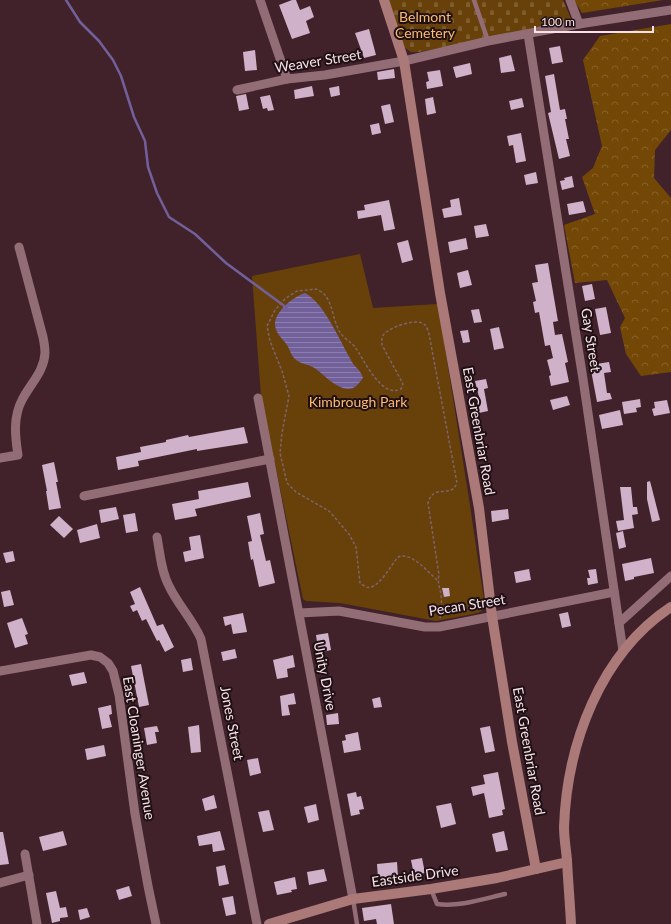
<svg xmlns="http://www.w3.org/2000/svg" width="671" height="924" font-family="Lato,sans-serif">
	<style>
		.green { fill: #674109 }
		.forest { fill: url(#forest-crowns) }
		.cemetery { fill: url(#cemetery-stones) }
		.water { fill: url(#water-rules) }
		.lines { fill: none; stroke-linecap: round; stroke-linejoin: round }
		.stream { stroke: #72609b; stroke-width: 2.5 }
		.building { fill: #cfb1ca }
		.path { stroke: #7f636a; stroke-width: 1.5; stroke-dasharray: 3 2; stroke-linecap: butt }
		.lane { stroke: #936d76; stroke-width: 4.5 }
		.street { stroke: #936d76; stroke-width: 9 }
		.secondary { stroke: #aa7978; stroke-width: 10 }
		.labels { text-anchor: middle; stroke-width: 4; stroke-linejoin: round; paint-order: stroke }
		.park-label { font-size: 14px; fill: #febb6d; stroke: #1e1014 }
		.street-label { font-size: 14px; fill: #f8e2e7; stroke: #1e1014 }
	</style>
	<defs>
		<pattern id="forest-crowns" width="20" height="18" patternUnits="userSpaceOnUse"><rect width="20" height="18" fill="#734806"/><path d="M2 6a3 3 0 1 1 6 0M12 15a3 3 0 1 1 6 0" fill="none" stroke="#88622a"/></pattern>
		<pattern id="cemetery-stones" width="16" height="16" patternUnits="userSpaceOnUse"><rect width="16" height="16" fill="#674109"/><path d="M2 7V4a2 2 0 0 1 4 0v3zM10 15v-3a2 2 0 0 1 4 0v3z" fill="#7e5c2d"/></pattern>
		<pattern id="water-rules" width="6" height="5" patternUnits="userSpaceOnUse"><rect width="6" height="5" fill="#72609b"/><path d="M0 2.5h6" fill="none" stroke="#8e7eae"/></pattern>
	</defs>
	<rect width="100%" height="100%" fill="#41222a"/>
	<polygon class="green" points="360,254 373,308 438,304 469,499 485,607 480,612 473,614 436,621 340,603 306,601 303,599 261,396 252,276"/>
	<g class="forest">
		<polygon points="574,0 663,0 582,13"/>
		<polygon points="671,24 671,130 655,150 654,178 671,198 671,372 641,376 626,354 620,327 625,318 607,280 575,283 564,225 595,214 582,177 593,168 602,146 583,60 600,36"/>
	</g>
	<polygon class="cemetery" points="389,0 563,0 571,19 569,23 419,52 411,52 404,47"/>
	<path class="water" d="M305 293C325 303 342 346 354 365 358 369 361 372 363 378 358 384 356 389 347 389 336 388 324 375 316 369 310 364 302 365 295 359 291 355 290 350 287 345 282 338 276 334 275 325 274 312 294 296 305 293Z"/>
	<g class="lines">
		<polyline class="stream" points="66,0 80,22 99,41 113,60 121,76 134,117 145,141 148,167 157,193 169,217 195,234 226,263 287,308"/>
	</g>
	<g class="building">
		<polygon points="292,0 296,0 300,10 310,6 314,17 306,21 310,33 292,39 279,5"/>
		<polygon points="369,29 376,55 364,58 355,33"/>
		<polygon points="560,46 563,62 552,64 549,48"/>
		<polygon points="255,50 257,70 245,71 243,52"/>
		<polygon points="511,55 515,71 501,73 499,58"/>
		<polygon points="470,63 472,74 456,78 453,67"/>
		<polygon points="394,69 395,78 378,80 377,72"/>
		<polygon points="440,70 443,86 427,89 426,82 429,81 427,72"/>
		<polygon points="554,74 560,110 565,109 567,119 565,119 569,139 566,139 570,156 559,159 548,113 551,112 545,76"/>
		<polygon points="312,86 314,96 295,99 294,90"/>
		<polygon points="339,86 340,95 331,97 329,88"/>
		<polygon points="246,94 249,109 239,111 236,96"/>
		<polygon points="270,95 274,110 268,111 267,108 263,109 260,97"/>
		<polygon points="433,97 436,113 427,115 425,99"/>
		<polygon points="522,98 524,107 511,110 509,101"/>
		<polygon points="390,104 394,122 385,124 381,106"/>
		<polygon points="379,123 381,133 372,135 370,125"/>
		<polygon points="521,133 526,161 516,163 513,145 509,146 507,136"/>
		<polygon points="536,172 538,183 526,185 524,175"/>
		<polygon points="572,176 574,187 562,190 560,181 565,180 564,178"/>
		<polygon points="459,198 462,215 444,218 442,209 451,207 450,200"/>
		<polygon points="389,200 395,229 384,231 381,215 358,219 357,211 365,210 364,205"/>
		<polygon points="583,201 586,212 569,215 567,204"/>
		<polygon points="486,224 489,236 476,238 474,226"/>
		<polygon points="466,238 468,249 450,253 448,242"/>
		<polygon points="408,240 413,260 402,263 397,243"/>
		<polygon points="548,263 558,321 553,322 555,335 562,334 568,362 565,363 569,382 551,386 549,376 551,375 547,360 553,358 550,345 545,346 539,312 535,313 533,302 536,301 532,283 538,282 535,265"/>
		<polygon points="468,270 472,285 460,288 457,273"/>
		<polygon points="592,284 595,299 585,301 582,286"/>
		<polygon points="606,307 611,333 600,335 595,309"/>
		<polygon points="479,309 482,322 474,323 471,310"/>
		<polygon points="499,327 504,348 494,350 490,329"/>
		<polygon points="468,330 470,342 463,343 460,331"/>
		<polygon points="609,362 611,372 604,373 607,393 610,393 612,399 597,402 590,365"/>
		<polygon points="486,379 488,388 484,389 488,411 479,413 476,401 480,401 475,381"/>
		<polygon points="567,396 570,405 553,410 550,400"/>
		<polygon points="640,399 641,407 636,408 637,412 624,414 622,402"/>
		<polygon points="667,400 670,413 654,416 652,409 655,408 654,402"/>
		<polygon points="620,410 623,425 602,429 599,415"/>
		<polygon points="244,427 248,443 197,451 197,449 138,461 139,466 118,470 116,457 141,452 140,447 166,442 166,440 188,435 189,437"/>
		<polygon points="54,462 58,482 56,482 61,508 49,510 46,491 47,491 42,465"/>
		<polygon points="650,481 660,520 652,522 647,499 647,482"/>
		<polygon points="248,482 251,497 195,509 197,516 175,520 172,504 199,499 198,491"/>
		<polygon points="620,487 631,487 633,507 637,507 638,514 632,515 634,528 618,531 616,521 624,520"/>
		<polygon points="116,507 119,519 101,523 99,510"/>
		<polygon points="508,509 509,519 492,522 491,511"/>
		<polygon points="135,513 138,531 126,533 123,515"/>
		<polygon points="260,513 264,534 260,535 266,561 270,560 275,583 259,587 253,559 251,560 248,542 252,541 247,516"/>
		<polygon points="59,516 73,529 64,538 50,525"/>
		<polygon points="97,524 100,538 80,543 77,530"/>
		<polygon points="623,531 626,547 619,549 616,533"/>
		<polygon points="200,535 204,558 185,562 183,552 191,550 189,537"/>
		<polygon points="13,551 15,561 6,563 3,553"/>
		<polygon points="651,558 654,573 634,577 634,579 625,581 622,564"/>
		<polygon points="529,569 531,580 516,583 514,572"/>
		<polygon points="596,569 598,583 588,585 587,578 590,578 588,570"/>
		<polygon points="140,587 157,626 163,624 174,647 165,652 159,640 157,641 146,619 142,621 137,610 133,612 130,606 135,604 130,592"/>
		<polygon points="442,588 449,588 450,596 444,597"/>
		<polygon points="10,590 14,605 4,607 1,592"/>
		<polygon points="568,612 571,626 562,628 559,614"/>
		<polygon points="243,613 247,632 233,634 231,624 225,626 223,617"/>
		<polygon points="22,618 28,634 25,635 28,644 15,648 7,623"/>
		<polygon points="328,633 331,650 323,652 323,648 318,649 316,635"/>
		<polygon points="235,649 237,658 223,661 221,652"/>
		<polygon points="293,655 295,667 287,669 288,677 277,679 273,660"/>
		<polygon points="191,658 193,670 183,672 181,660"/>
		<polygon points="141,664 149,705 139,707 131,666"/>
		<polygon points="84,672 87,683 72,686 69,675"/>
		<polygon points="294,693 296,704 288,705 290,715 282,716 280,696"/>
		<polygon points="380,697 382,707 374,708 372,699"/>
		<polygon points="111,705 112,714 109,715 112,727 102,729 98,708"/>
		<polygon points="338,713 339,724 327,725 326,715"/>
		<polygon points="199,725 201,752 191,753 188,727"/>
		<polygon points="157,726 159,732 155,732 157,743 147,745 144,728"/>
		<polygon points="490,726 495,751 485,753 480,728"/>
		<polygon points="358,732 361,750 344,753 342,741 346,740 345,735"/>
		<polygon points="104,745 106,756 87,760 85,749"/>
		<polygon points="258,758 261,773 250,776 247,760"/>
		<polygon points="498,772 505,809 502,810 503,815 489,818 484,793 473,796 471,787 485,784 483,775"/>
		<polygon points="356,792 357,797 361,796 364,809 359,810 360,814 351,816 347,794"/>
		<polygon points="214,795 217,808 205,811 202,799"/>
		<polygon points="451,803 456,824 441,828 436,806"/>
		<polygon points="316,804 319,820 308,823 304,807"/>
		<polygon points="269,810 274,830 263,832 258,812"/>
		<polygon points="63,831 67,845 43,851 39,837"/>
		<polygon points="220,831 225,850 213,852 212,844 199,846 197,836"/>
		<polygon points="504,831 508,850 496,852 492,834"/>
		<polygon points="0,832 3,832 9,864 0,865"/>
		<polygon points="422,858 425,873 414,875 411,860"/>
		<polygon points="397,862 398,876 378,878 377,864"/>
		<polygon points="225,865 229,884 219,886 216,867"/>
		<polygon points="324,869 327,881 309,885 307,872"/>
		<polygon points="295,877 297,889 291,890 292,892 277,895 274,882"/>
		<polygon points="129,886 132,896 119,900 116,890"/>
		<polygon points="56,891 60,908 66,907 68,917 60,918 60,921 52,923 46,893"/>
		<polygon points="233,896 236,914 226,916 222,898"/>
		<polygon points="391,904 394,924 377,924 376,919 364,921 362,908"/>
		<polygon points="87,908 90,917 80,920 78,910"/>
	</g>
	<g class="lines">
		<path class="path" d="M437 580C428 572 409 549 397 558 391 566 380 585 371 587 367 589 363 585 360 583L356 547 349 534 329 511 296 492 287 483 280 453 282 433 289 396 282 371 270 341 267 326 275 310 286 298 297 291 316 289C318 290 322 292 324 294 333 303 333 323 341 334 345 339 351 342 355 347 364 359 381 399 401 389L403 384 382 345C382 341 381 337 384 334 390 327 419 317 425 325 427 327 428 331 429 334L457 483C450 500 434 482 428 503L439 575C437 582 440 588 441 595 442 603 441 611 440 619"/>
		<g class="lane">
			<polyline points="474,0 488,41"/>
			<path d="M431 889 437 904C459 907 483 899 505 894"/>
			<polyline points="353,899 357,924"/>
		</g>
		<g class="street">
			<polyline points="260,0 287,79"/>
			<polyline points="570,0 579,24"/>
			<polyline points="528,34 583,379 623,651"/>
			<polyline points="237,90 287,79 325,75 404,61 488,41 579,24 671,10"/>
			<polyline points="258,398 353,899"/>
			<path d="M0 458 18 455C15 436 13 417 22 400 30 384 44 372 45 353 45 348 44 342 43 337L19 247"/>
			<polyline points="84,496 270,459"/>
			<path d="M157 537C160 553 161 571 169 586 178 605 193 620 201 639L257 924"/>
			<polyline points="299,613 339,611 425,627 439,627 614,592"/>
			<polyline points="619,623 671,576"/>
			<polyline points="0,671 91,655 100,657 108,663 113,671 119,695 135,814 148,886 156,924"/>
			<polyline points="25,854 37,924"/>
			<polyline points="0,883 29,875"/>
		</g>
		<g class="secondary">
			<polyline points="384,0 404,61 440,293 479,508 492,616 512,742 536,869"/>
			<polyline points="269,924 353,899 431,889 497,878 567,862"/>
			<path d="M571 924C570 903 568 881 567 860 566 849 564 838 564 827 567 744 600 654 671 607"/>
		</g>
	</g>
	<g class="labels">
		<g class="park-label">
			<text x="425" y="22">Belmont<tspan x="425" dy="16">Cemetery</tspan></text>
			<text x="358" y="407">Kimbrough Park</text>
		</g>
		<g class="street-label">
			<text transform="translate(318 61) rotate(-9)" y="5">Weaver Street</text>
			<text transform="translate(591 340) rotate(81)" y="5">Gay Street</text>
			<text transform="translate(479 431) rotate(80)" y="5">East Greenbriar Road</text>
			<text transform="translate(467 605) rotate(-9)" y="5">Pecan Street</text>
			<text transform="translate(325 676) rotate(79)" y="5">Unity Drive</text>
			<text transform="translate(232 723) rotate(79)" y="5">Jones Street</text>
			<text transform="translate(139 748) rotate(81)" y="5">East Cloaninger Avenue</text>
			<text transform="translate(529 751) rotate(80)" y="5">East Greenbriar Road</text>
			<text transform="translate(415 876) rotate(-8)" y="5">Eastside Drive</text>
		</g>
	</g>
	<path d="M535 26v6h118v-6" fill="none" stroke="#f8e2e7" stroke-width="2"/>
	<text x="541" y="26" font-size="12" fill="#f8e2e7" stroke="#1e1014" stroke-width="3" paint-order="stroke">100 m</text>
</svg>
